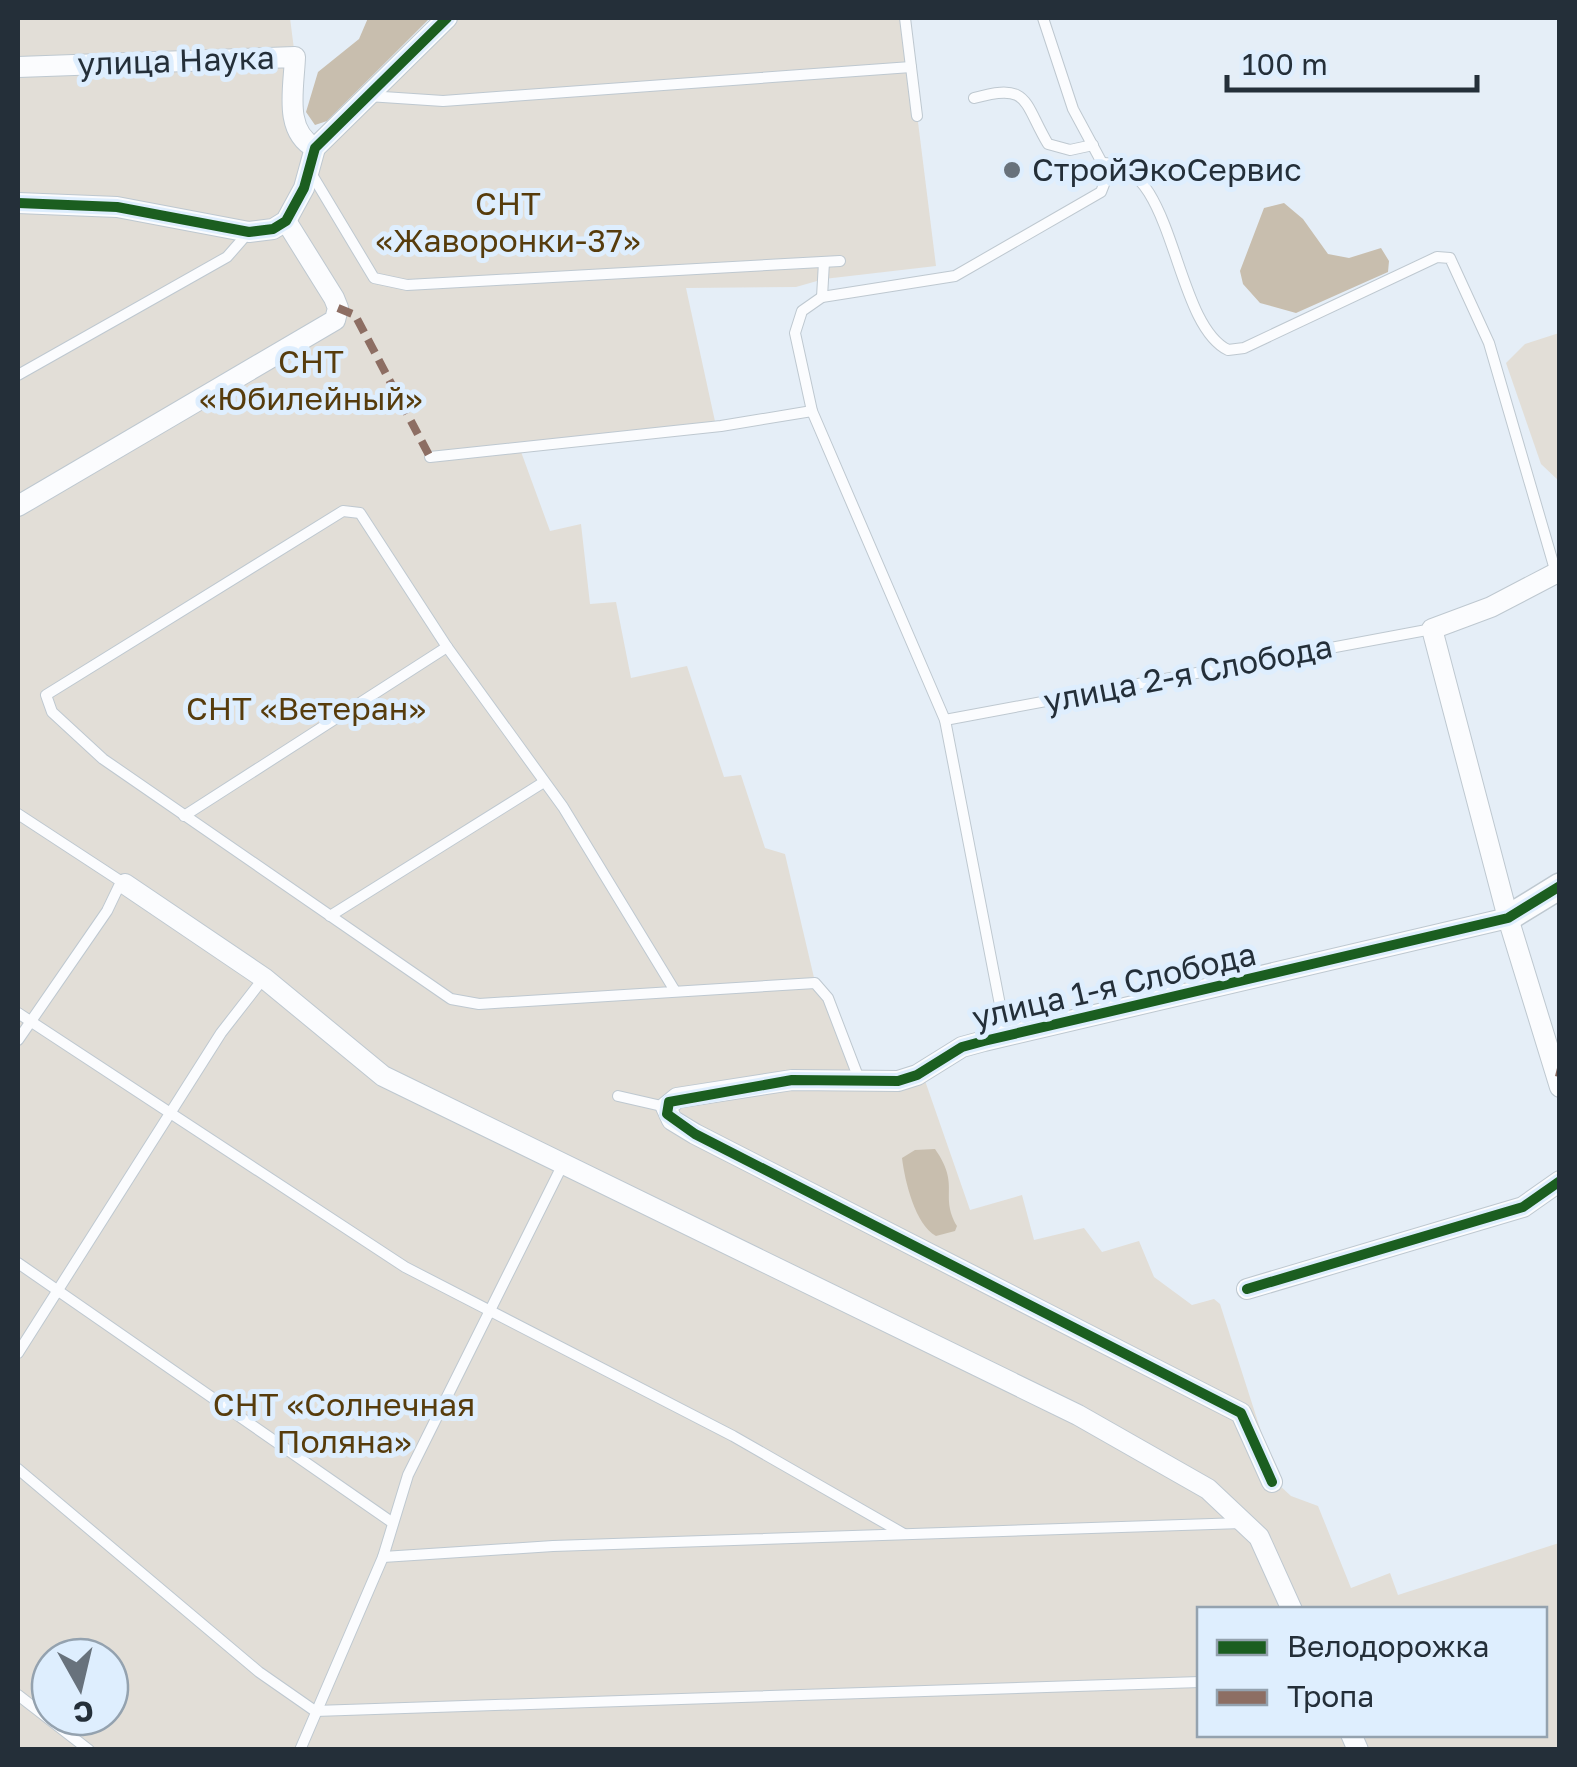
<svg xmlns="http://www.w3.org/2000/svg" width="1577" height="1767" font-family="'Golos Text',sans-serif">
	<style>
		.green { fill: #e2ded7; fill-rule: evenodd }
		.water { fill: #c8beae }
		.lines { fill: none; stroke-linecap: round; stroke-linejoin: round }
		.service-casing { stroke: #bec8d0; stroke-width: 12 }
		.minor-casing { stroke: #bec8d0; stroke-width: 22 }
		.tertiary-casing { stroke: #bec8d0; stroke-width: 28 }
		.service { stroke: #fbfcfe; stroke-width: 10 }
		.minor { stroke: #fbfcfe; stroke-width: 20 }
		.tertiary { stroke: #fbfcfe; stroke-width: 25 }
		.quiet { stroke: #8d6e63; stroke-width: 8; stroke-dasharray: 15 8; stroke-linecap: butt }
		.cycleway-casing { stroke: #deeefe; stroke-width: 16 }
		.cycleway { stroke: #1b5e20; stroke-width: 10 }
		.poi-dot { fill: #68727c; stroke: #deeefe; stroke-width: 4 }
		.labels { text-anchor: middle; stroke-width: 10; stroke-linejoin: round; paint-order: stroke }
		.street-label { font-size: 32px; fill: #242f39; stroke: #deeefe }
		.poi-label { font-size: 32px; fill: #242f39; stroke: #deeefe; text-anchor: start }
		.park-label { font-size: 32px; fill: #573c0c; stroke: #deeefe }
	</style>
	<rect width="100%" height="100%" fill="#e5eef7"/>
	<g class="green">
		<path d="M18 18H290L295 57 293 111 310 146 447 18H905L936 266 824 279 796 287 686 288 716 426 520 449 550 531 581 524 590 604 616 602 631 678 687 666 724 777 741 775 765 848 785 854 815 982 822 987 859 1078 922 1072 970 1210 1022 1195 1034 1240 1084 1228 1102 1252 1139 1241 1154 1277 1192 1305 1214 1299 1220 1304 1278 1484 1291 1496 1318 1506 1351 1588 1390 1573 1398 1595 1559 1543V1749H18ZM1200 1610H1544V1734H1200ZM50 1657H110V1717H50Z"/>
		<polygon points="1559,333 1560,333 1559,481 1541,464 1506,363 1525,344"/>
	</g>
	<g class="water">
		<polygon points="368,18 430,18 327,121 315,125 306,112 318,72 359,39"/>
		<polygon points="1284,203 1303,219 1328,254 1349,258 1381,248 1389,261 1388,272 1296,313 1260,303 1243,284 1240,271 1264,208"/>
		<path d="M935 1149C961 1186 939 1195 957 1226L955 1231 936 1236C915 1224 905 1182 902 1158L915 1150Z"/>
	</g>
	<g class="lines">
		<defs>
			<g id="service">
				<polyline points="905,18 917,116"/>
				<polyline points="368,96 443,101 911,67"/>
				<path d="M974 98C1030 82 1023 102 1048 144L1070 150 1093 145"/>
				<path d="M1102 163C1176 160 1172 322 1228 350L1244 348 1437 257 1450 258 1489 343 1556 573"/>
				<polyline points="311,173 374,278 407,285 840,261"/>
				<polyline points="822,297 824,262"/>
				<polyline points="18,375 227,257 248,233"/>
				<polyline points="430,457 721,426 812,411"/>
				<polyline points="945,720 1432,629"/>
				<polyline points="18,814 125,884 119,886 107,911 18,1040"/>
				<polyline points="184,816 447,647"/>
				<polyline points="330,916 544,782"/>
				<polyline points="675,991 563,807 447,647 360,513 343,511 46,695 52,712 103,759 451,999 479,1004 815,983 828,998 859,1079"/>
				<polyline points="18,1013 405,1267 733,1436 904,1534"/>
				<polyline points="1006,1036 945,720 812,411 795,333 802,311 822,297 955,276 1101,192 1108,174 1073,109 1043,18"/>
				<polyline points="618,1096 666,1107"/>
				<polyline points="18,1263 393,1523"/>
				<polyline points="18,1353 221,1033 263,979"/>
				<polyline points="18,1469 259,1672 315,1711 1200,1682"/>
				<polyline points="383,1557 553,1546 1242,1523"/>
				<polyline points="18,1695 89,1750"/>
				<polyline points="300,1750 383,1557 408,1475 562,1166"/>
			</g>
			<g id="minor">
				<path d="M18 67 295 57C294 88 283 131 315 148"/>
				<polyline points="18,203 117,207 249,232 273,229 286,221 304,188 315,148 447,18"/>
				<polyline points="18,506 335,320 338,308 334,298 286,221"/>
				<polyline points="1560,571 1491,607 1432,629 1508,918 1560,1087"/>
				<polyline points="125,884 264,978 383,1076 1078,1415 1208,1489 1259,1537 1292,1610"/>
				<polyline points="1247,1289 1523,1207 1560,1181"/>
				<polyline points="1272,1482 1241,1413 695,1134 672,1120 666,1107 677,1098 792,1080 898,1081 917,1075 962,1047 984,1041 1508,918"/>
				<polyline points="1351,1734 1358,1750"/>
			</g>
			<polyline id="tertiary" points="1508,918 1560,886"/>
		</defs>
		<use href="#service" class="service-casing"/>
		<use href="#minor" class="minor-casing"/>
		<use href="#tertiary" class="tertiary-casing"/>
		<use href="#service" class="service"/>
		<use href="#minor" class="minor"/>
		<use href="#tertiary" class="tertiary"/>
		<g class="quiet">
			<polyline points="338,308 355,315 430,457"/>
			<polyline points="1556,1072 1560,1073"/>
		</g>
		<defs>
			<g id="cycleway">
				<polyline points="18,203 117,207 249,232 273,229 286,221 304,188 315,148 447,18"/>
				<polyline points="1247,1289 1523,1207 1560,1181"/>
				<polyline points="1272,1482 1241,1413 695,1134 667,1114 669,1102 792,1080 898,1081 917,1075 962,1047 984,1041 1508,918 1560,886"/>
			</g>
		</defs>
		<use href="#cycleway" class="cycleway-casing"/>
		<use href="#cycleway" class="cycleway"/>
	</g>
	<circle class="poi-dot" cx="1012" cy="170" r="10"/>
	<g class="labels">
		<g class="street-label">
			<text transform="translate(176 61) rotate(-2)" y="11">улица Наука</text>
			<text transform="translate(1188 674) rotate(-11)" y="11">улица 2-я Слобода</text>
			<text transform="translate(1114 986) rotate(-13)" y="11">улица 1-я Слобода</text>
		</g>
		<g class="poi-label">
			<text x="1032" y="181">СтройЭкоСервис</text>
		</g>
		<g class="park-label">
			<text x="508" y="215">СНТ<tspan x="508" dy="37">«Жаворонки-37»</tspan></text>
			<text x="311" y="373">СНТ<tspan x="311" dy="37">«Юбилейный»</tspan></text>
			<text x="306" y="720">СНТ «Ветеран»</text>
			<text x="344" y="1416">СНТ «Солнечная<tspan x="344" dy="37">Поляна»</tspan></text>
		</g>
	</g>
	<rect width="1577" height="1767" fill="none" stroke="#242f39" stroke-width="40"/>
	<rect x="1197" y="1607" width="350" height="130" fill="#deeefe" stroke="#94a2af" stroke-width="2.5"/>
	<rect x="1217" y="1640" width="50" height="15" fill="#1b5e20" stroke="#94a2af" stroke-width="2.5"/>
	<text x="1287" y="1657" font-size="30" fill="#242f39">Велодорожка</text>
	<rect x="1217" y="1690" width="50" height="15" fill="#8d6e63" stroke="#94a2af" stroke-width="2.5"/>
	<text x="1287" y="1707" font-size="30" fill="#242f39">Тропа</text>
	<g transform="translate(80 1687) rotate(172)"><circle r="48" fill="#deeefe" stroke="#94a2af" stroke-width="2.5"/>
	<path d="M0-8L18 38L0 25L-18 38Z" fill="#68727c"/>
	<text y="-15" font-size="28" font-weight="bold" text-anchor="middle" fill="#242f39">С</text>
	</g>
	<path d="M1227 75v15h250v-15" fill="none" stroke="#242f39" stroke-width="5"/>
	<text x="1242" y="75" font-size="30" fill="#242f39" stroke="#deeefe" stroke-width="8" paint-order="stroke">100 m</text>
</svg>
